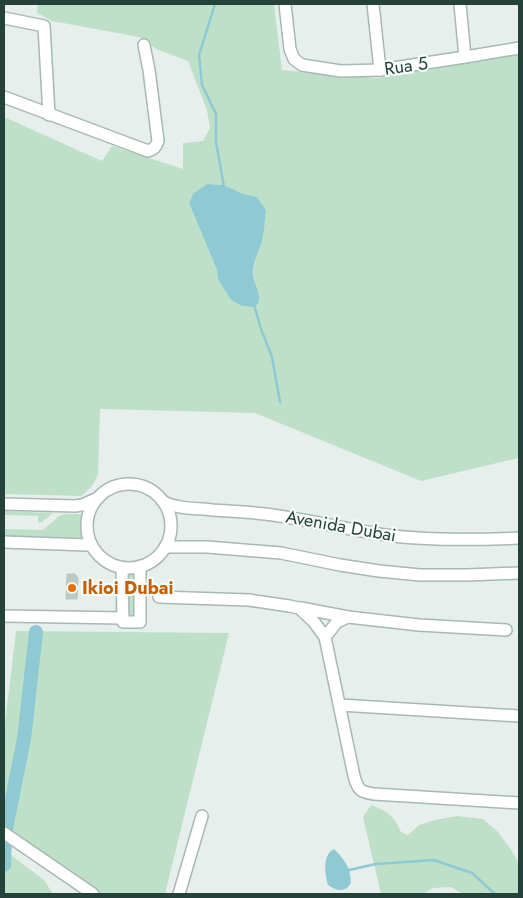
<svg xmlns="http://www.w3.org/2000/svg" width="523" height="898" font-family="Jost,sans-serif">
	<style>
		.green { fill: #bfe0c8; fill-rule: evenodd }
		.water { fill: #8ec9d4 }
		.lines { fill: none; stroke-linecap: round; stroke-linejoin: round }
		.stream { stroke: #8ec9d4; stroke-width: 2.5 }
		.river { stroke: #8ec9d4; stroke-width: 14 }
		.building { fill: #bbcac4; stroke: #b8c9c2 }
		.minor-casing { stroke: #a8b8b2; stroke-width: 14 }
		.minor { stroke: #fff; stroke-width: 11 }
		.food-dot { fill: #e8710a; stroke: #f7fbf9; stroke-width: 2 }
		.labels { text-anchor: middle; stroke-width: 4.5; stroke-linejoin: round; paint-order: stroke }
		.street-label { font-size: 18px; fill: #24423a; stroke: #f7fbf9 }
		.food-label { font-size: 18px; font-weight: bold; fill: #c56008; stroke: #f7fbf9; text-anchor: start }
	</style>
	<rect width="100%" height="100%" fill="#e6efeb"/>
	<g class="green">
		<path d="M38 4H274L282 70 376 78 519 54V458L421 481 255 413 100 409 98 474C95 484 89 490 81 496L4 494V117L102 161 112 146 183 169V143L203 141 210 128 207 110 188 61 156 49 139 37 52 21 37 13ZM207 184 224 185 243 194 257 197 266 210 261 243 256 258 253 272 255 281 260 295 231 300 218 279 217 270 189 203 201 189Z"/>
		<polygon points="4,511 53,513 42,522 38,523 38,516 4,515"/>
		<polygon points="64,514 83,514 82,528 84,540 4,537 4,529 43,530 59,516"/>
		<polygon points="128,575 133,575 135,616 129,616"/>
		<polygon points="16,631 229,633 165,894 102,894 4,827 4,732"/>
		<path d="M371 805C387 811 394 815 401 832L408 835 419 825 435 820 457 816 483 819 498 832 512 851 519 864V894H463L451 887 433 888 422 894H381L363 817Z"/>
		<polygon points="4,850 44,880 53,894 4,894"/>
	</g>
	<g class="water">
		<path d="M207 184 224 185 243 194 257 197 266 210C265 220 264 231 262 241 259 251 254 260 253 271 252 284 266 296 255 307L242 306 231 300 218 279 217 270 189 203 193 194Z"/>
		<path d="M334 849C341 856 349 865 350 875 351 878 350 881 351 883 345 893 337 891 328 885 325 874 322 855 334 849Z"/>
	</g>
	<g class="lines">
		<g class="stream">
			<polyline points="215,4 199,55 202,85 216,114 216,142 224,187"/>
			<polyline points="254,305 261,329 272,357 280,402"/>
			<polyline points="349,870 376,864 434,860 472,873 495,894"/>
		</g>
		<polyline class="river" points="4,865 5,834 24,739 36,632"/>
	</g>
	<polygon class="building" points="67,574 75,574 78,578 77,599 66,599"/>
	<g class="lines">
		<defs>
			<g id="minor">
				<polyline points="285,4 290,49 294,59 302,65 341,71 380,70 465,57 519,48"/>
				<polyline points="373,4 380,70"/>
				<polyline points="460,4 465,57"/>
				<polyline points="4,18 44,26 49,115"/>
				<path d="M4 97 148 151C154 149 156 147 158 141L149 70 144 45"/>
				<circle cx="129" cy="526" r="42"/>
				<path d="M163 502C179 509 194 508 212 510 230 511 247 512 265 514 306 519 345 529 386 535 430 541 475 540 519 538"/>
				<polyline points="4,504 75,506 82,505 98,498"/>
				<polyline points="4,542 87,545 91,544"/>
				<polyline points="165,547 207,547 281,553 340,565 379,571 420,575 467,575 519,573"/>
				<polyline points="122,568 123,622 140,622 140,566"/>
				<polyline points="159,597 249,600 289,606 299,608 314,622 325,637 337,622 348,617 419,625 506,630"/>
				<polyline points="301,608 348,617"/>
				<polyline points="4,616 123,618"/>
				<path d="M325 637 354 776C358 790 360 792 374 794L519 803"/>
				<polyline points="340,705 519,716"/>
				<polyline points="4,833 93,894"/>
				<polyline points="179,894 202,816"/>
			</g>
		</defs>
		<use href="#minor" class="minor-casing"/>
		<use href="#minor" class="minor"/>
	</g>
	<circle class="food-dot" cx="72" cy="588" r="5"/>
	<g class="labels">
		<g class="street-label">
			<text transform="translate(406 66) rotate(-8)" y="6">Rua 5</text>
			<text transform="translate(341 526) rotate(10)" y="6">Avenida Dubai</text>
		</g>
		<g class="food-label">
			<text x="82" y="594">Ikioi Dubai</text>
		</g>
	</g>
	<rect width="523" height="898" fill="none" stroke="#24423a" stroke-width="10"/>
</svg>
